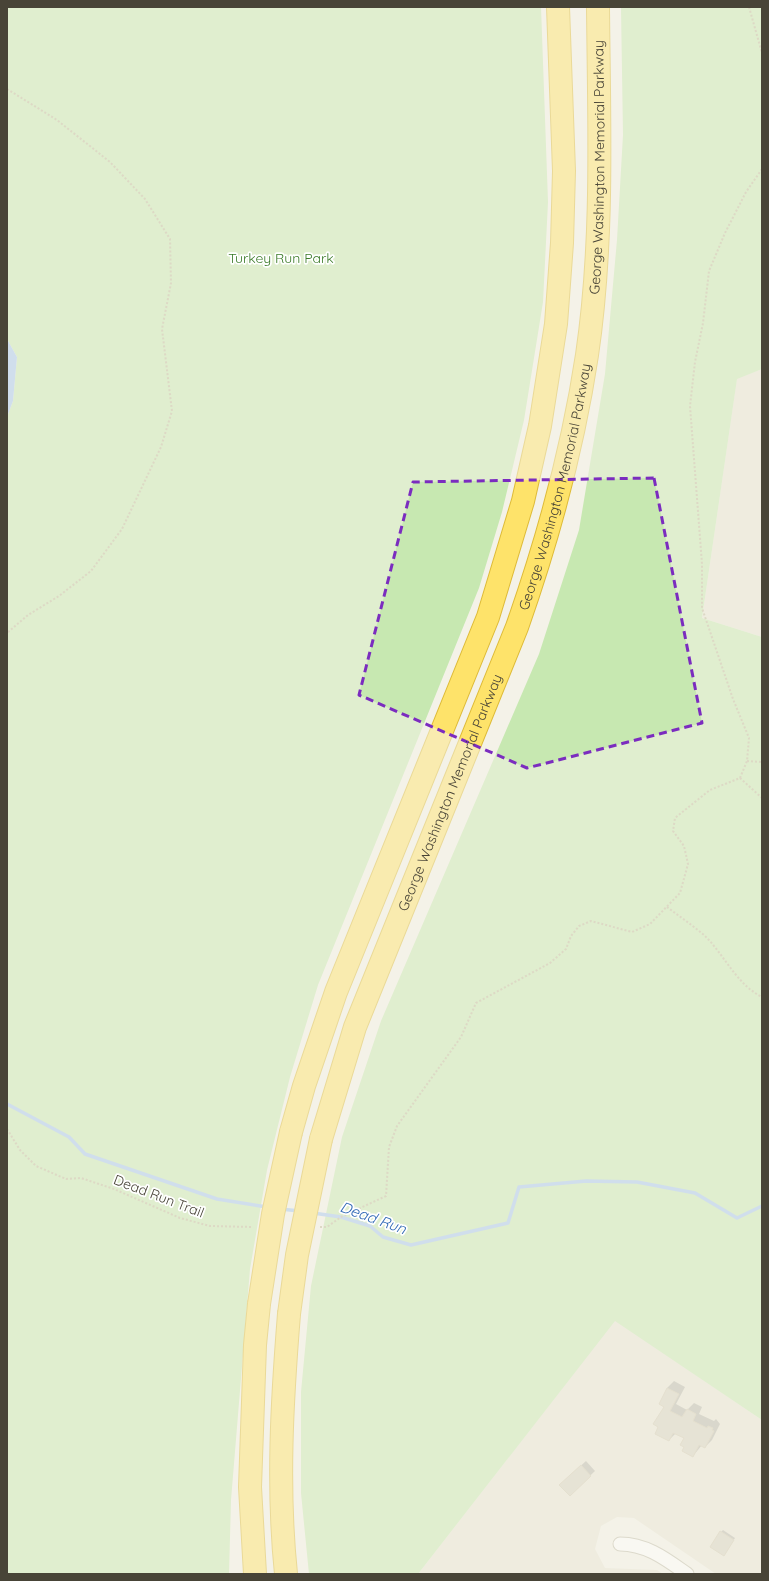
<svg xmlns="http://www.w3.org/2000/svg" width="769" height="1581" font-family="Quicksand,sans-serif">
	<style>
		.residential { fill: #e8e5d6 }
		.green { fill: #c7e8b1 }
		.water { fill: #a5c6f1 }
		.shadow { fill: #0003 }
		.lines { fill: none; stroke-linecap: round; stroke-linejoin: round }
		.stream { stroke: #a5c6f1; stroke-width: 3.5 }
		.building { fill: #d6d0be; stroke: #d1c9b1 }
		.minor-casing { stroke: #c0bcab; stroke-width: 15 }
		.motorway-casing { stroke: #debb38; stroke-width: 24 }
		.path { stroke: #c2ba9c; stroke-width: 2; stroke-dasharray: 2 2; stroke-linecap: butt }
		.minor { stroke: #fff; stroke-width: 13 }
		.motorway { stroke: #fee36a; stroke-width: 22 }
		.motorway-bridge-casing { stroke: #debb38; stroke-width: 24; stroke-linecap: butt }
		.motorway-bridge { stroke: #fee36a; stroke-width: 22 }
		.marked { fill: none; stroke: #7b2cbf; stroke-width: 3; stroke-dasharray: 8 5; stroke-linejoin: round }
		.labels { text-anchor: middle; stroke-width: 3.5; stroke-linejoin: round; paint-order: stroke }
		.street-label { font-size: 14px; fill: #484437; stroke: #fff }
		.park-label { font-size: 14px; fill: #3b7b29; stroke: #fff }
		.water-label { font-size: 15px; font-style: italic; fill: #2f68b5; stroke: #fff }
	</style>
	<rect width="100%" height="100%" fill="#f4f2e8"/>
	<g class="residential">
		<polygon points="762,369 762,637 702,618 737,378"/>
		<polygon points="615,1320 762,1420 762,1574 716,1574 634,1518 617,1517 601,1526 595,1549 605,1568 657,1570 663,1574 418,1574"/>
	</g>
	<g class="green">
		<polygon points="7,7 541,7 548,202 543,302 524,420 502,512 479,588 318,985 290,1077 267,1170 250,1269 231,1500 229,1574 7,1574 7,417 13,401 17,357 7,339"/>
		<polygon points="621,7 762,7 762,369 737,379 702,618 762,637 762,1420 615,1321 418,1574 309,1574 301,1493 301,1392 311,1286 342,1137 381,1021 539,654 579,530 605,374 617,240 623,135"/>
	</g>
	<polygon class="water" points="7,339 17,357 13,401 7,417"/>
	<g class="shadow">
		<polygon points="674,1381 685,1387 676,1404 687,1410 694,1403 702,1407 699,1414 714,1421 716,1419 720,1424 712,1440 705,1447 702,1445 693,1456 685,1446 685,1438 676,1433 669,1440 666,1406 667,1388"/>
		<polygon points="586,1461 595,1471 570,1495 565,1480"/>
		<polygon points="723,1530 735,1538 726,1552 721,1532"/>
	</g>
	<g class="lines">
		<g class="stream">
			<polyline points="7,1104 69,1137 85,1154 217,1199 267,1207"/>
			<polyline points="281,1209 299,1211"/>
			<polyline points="313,1213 341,1217 370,1226 383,1237 411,1245 508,1223 519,1187 586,1181 637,1182 695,1193 737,1218 762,1206"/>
		</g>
	</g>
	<g class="building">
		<polygon points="667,1388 679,1394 670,1411 682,1417 687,1409 696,1414 693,1421 707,1428 708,1426 713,1428 712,1430 714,1431 705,1448 699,1445 693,1457 682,1451 684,1447 680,1445 684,1438 673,1433 669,1441 655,1434 658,1427 653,1424 664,1407 659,1404"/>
		<polygon points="581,1465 591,1476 570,1496 559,1485"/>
		<polygon points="720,1531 734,1540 724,1556 710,1547"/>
	</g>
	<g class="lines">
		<defs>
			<path id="minor" d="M620 1544C647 1544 667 1560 687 1574"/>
			<g id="motorway">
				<polyline points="291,1132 304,1086 336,992 488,617 523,501 540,426 556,324 562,243 564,171 558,7"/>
				<path id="s1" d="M321 1139 355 1027 517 627C548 539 573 448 587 355 604 240 599 122 598 7"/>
				<polyline points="255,1574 250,1487 255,1345 259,1304"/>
				<path d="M286 1574C277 1487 282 1401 289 1314"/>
			</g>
		</defs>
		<use href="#minor" class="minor-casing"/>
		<use href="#motorway" class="motorway-casing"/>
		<g class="path">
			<polyline points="749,7 762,53"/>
			<polyline points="7,89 57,120 110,162 145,199 170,239 171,283 162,329 172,411 161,447 122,529 91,571 59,596 28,615 7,633"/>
			<polyline points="747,761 762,762"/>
			<polyline points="740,778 762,798"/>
			<path d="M667 907C679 916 692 925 704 935 724 954 736 984 762 997"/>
			<polyline points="7,1129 20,1150 36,1166 66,1179 81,1178 114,1189 180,1218 210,1226 253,1227"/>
			<polyline points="320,1227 327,1227 341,1217 386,1196 389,1147 397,1126 461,1037 476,1003 550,963 566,949 571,936 579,926 591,921 632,932 650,924 680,893 688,864 684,846 673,831 675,818 710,790 740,778 747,761 749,738 733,699 702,608 702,564 690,406 695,362 703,323 709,271 725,233 746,192 762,169"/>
		</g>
		<use href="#minor" class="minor"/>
		<use href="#motorway" class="motorway"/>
		<defs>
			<g id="motorway-bridge">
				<polyline points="259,1304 273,1214 291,1132"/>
				<polyline points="289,1314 297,1255 321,1139"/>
			</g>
		</defs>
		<use href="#motorway-bridge" class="motorway-bridge-casing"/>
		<use href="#motorway-bridge" class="motorway-bridge"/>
	</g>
	<path d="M0 0H769V1581H0ZM654 478 702 723 527 768 359 695 413 482Z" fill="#f4f2e8" fill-opacity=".55" fill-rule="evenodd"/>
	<path class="marked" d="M654 478 702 723 527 768 359 695 413 482Z"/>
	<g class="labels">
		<g class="street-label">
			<text dy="5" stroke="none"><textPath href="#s1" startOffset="1018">George Washington Memorial Parkway</textPath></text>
			<text dy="5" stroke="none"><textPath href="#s1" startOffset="694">George Washington Memorial Parkway</textPath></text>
			<text dy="5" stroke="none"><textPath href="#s1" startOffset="370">George Washington Memorial Parkway</textPath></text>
			<text transform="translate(159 1196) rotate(21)" y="5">Dead Run Trail</text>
		</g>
		<g class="park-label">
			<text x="281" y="263">Turkey Run Park</text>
		</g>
		<g class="water-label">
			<text transform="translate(373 1218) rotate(20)" y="5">Dead Run</text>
		</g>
	</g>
	<rect width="769" height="1581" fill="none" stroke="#484437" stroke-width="16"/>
</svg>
